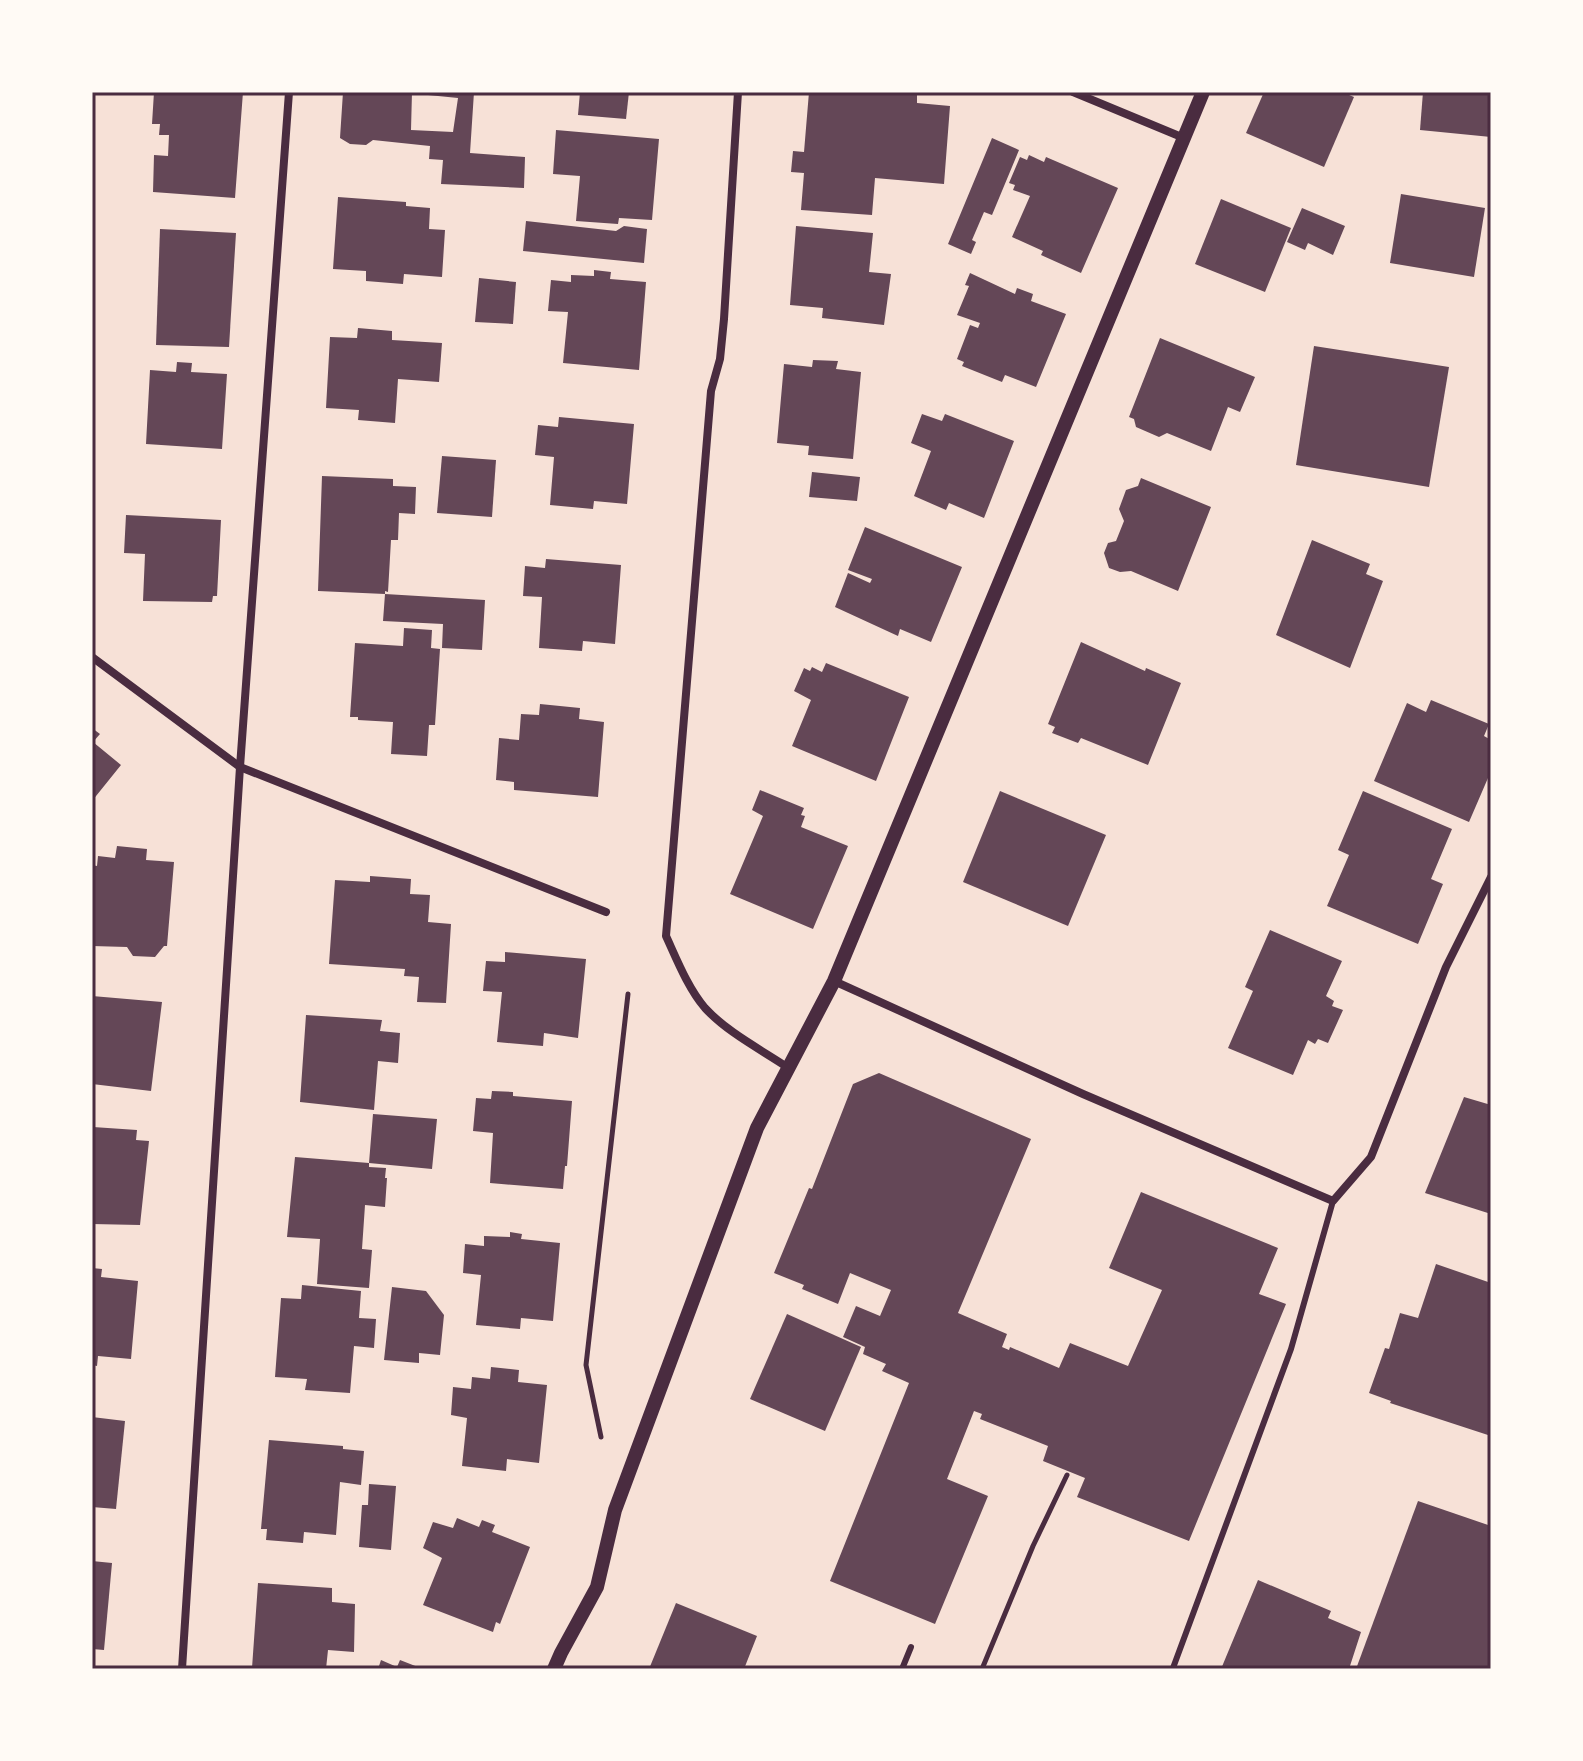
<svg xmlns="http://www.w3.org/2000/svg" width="1583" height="1761" font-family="Karla,sans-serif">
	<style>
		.building { fill: #644757 }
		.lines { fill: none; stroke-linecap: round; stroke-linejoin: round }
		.path { stroke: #4a2c40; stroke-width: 5 }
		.service { stroke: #4a2c40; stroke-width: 6 }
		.minor { stroke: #4a2c40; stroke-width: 8 }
		.tertiary { stroke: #4a2c40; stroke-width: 14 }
		.neatline { fill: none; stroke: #4a2c40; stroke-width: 3 }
	</style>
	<rect width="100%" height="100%" fill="#f7e1d7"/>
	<g class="building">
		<polygon points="154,92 243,92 235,198 153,192 154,155 168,156 169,135 159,135 160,124 152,124"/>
		<polygon points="343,92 412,92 411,130 453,132 458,98 418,94 418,92 474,92 470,153 525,157 524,188 441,184 443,160 429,159 430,146 373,140 366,145 350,144 340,138"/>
		<polygon points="580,92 629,92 626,119 578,115"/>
		<polygon points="809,92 917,92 917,103 950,106 944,184 875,178 872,215 801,210 804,173 791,172 793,151 804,152"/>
		<polygon points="1264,92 1342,92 1354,97 1324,167 1246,133"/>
		<polygon points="1423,92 1491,92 1491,137 1420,130"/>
		<polygon points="556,130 659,139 652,220 619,218 618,224 576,221 580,176 553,174"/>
		<polygon points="992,138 1019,150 992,215 984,212 972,240 976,242 971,254 948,244"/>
		<polygon points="1029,155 1044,162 1046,157 1118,188 1081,273 1041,255 1043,251 1012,237 1030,196 1013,190 1015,185 1009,183 1020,157 1027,160"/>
		<polygon points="1401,194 1485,208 1474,277 1390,263"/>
		<polygon points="338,197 406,202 406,206 430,208 429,229 445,230 442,277 404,274 403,284 366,281 366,271 333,269"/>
		<polygon points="1221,199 1291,228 1265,292 1195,264"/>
		<polygon points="1302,208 1345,226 1333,255 1308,243 1305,250 1287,242"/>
		<polygon points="526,221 616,231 624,226 647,229 644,263 523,251"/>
		<polygon points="796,226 873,233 869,272 891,274 884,325 822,318 823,308 790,305"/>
		<polygon points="160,229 236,233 229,347 156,345"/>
		<polygon points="594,270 611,272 610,279 646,282 639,370 563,363 568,312 548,311 551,280 571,282 571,275 594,276"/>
		<polygon points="970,273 1015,294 1017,288 1033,294 1031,301 1066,314 1036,387 1005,375 1002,382 962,366 964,362 957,359 970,325 978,328 980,323 957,315 969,286 965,285"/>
		<polygon points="479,278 516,282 513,324 475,322"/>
		<polygon points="358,328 392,331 392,340 442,343 439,382 398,379 395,423 358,420 359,410 326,408 330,337 357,338"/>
		<polygon points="1160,338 1255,377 1240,412 1228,407 1211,451 1167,433 1159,437 1136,427 1134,419 1129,417"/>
		<polygon points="1314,346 1449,367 1429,487 1296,465"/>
		<polygon points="813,360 838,361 836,369 861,372 853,459 808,455 809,446 777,443 784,364 812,367"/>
		<polygon points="177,362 192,363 191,372 227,374 222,449 146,444 150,370 176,372"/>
		<polygon points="922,414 942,421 945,414 1014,441 984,518 949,503 946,510 914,496 931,451 911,443"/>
		<polygon points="559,417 634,424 627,504 594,501 593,509 550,505 554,457 535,455 538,425 558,427"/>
		<polygon points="442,456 496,460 492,517 437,513"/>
		<polygon points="812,472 860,477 857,501 809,497"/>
		<polygon points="322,476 393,479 393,486 416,487 415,514 399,513 398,540 391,540 388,592 385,591 385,594 318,591"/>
		<polygon points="1141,478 1211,507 1178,591 1131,571 1120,572 1109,568 1104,553 1108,543 1116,541 1124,521 1119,509 1126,490 1138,486"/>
		<polygon points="126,515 221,520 217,596 213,596 212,602 143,601 145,554 124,553"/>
		<polygon points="865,527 962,567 931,642 900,629 898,636 835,607 848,573 870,583 872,579 848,570"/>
		<polygon points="1312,540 1370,564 1366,574 1383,581 1350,668 1276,635"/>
		<polygon points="546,559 621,565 615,644 583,641 582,651 539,648 542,597 523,596 525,566 545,568"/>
		<polygon points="385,594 485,600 482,650 442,648 443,624 383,621"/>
		<polygon points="404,628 432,630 431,648 440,649 435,725 429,725 427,756 391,754 393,722 358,720 358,717 350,717 355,643 403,646"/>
		<polygon points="1081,642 1145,671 1146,668 1181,683 1148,765 1081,738 1078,743 1052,733 1055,727 1048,724"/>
		<polygon points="826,663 909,697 876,781 792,746 811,700 794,691 804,668 810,671 812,667 822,672"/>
		<polygon points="1431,700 1489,724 1484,736 1491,740 1491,771 1469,822 1374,781 1407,703 1426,712"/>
		<polygon points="540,704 580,708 579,719 604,722 598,797 514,790 514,782 496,780 499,738 519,740 521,714 539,715"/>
		<polygon points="92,728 100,734 93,742 121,765 92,801"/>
		<polygon points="760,790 804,808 801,815 805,816 801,827 848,846 813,929 730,894 763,816 752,810"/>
		<polygon points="1000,791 1106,835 1068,926 963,882"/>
		<polygon points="1363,791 1452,829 1431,879 1443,884 1418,944 1327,906 1349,855 1338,850"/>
		<polygon points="117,846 147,849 146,860 174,862 167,946 164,946 155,957 133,956 127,947 92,946 95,895 92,895 92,865 97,866 98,856 115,858"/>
		<polygon points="370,876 411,879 410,894 430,895 428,922 451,924 446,1003 417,1002 419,977 404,976 405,969 329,964 335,880 370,882"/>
		<polygon points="1270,930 1342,961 1326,996 1334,1001 1332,1006 1343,1010 1328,1043 1318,1039 1315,1044 1308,1040 1293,1075 1228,1048 1253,991 1245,987"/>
		<polygon points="505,952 586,959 578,1038 544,1033 543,1046 497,1042 502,992 483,991 486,961 505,962"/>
		<polygon points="92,996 162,1002 151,1091 92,1084"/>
		<polygon points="306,1015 382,1020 380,1031 400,1033 398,1063 378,1061 374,1110 300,1102"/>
		<polygon points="879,1073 1031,1139 958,1313 1007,1334 1002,1347 1009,1350 1010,1347 1059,1368 1070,1343 1128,1366 1162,1290 1109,1268 1141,1192 1278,1248 1259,1294 1286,1304 1189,1541 1077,1497 1085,1478 1043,1461 1048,1446 980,1419 982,1414 974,1411 947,1479 988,1496 935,1624 830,1581 909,1383 882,1371 886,1364 863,1354 865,1347 843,1337 856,1306 880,1316 891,1290 850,1273 838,1304 802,1289 804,1285 774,1273 809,1188 812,1189 853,1084"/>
		<polygon points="492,1091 513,1092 513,1096 572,1101 567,1166 565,1166 563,1189 490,1183 493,1133 473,1131 476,1098 491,1099"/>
		<polygon points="1464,1097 1491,1105 1491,1214 1425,1193"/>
		<polygon points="373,1114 437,1119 432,1169 369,1163 369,1167 386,1168 385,1178 387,1178 385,1207 365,1205 362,1249 372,1250 369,1288 317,1284 320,1239 287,1237 295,1157 369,1163"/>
		<polygon points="93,1127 137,1130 136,1140 149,1141 140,1225 92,1224"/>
		<polygon points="510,1232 522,1234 521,1239 560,1243 553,1321 521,1318 520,1329 476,1325 481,1275 463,1273 465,1244 484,1246 484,1236 510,1237"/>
		<polygon points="1436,1264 1491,1283 1491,1436 1390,1403 1391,1401 1369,1393 1385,1348 1389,1349 1400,1313 1418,1318"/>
		<polygon points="92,1268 102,1269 101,1277 138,1281 131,1359 98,1356 97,1366 92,1365"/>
		<polygon points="302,1285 361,1291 359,1318 376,1319 374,1348 354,1346 350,1393 305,1390 307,1379 275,1377 281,1298 301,1299"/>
		<polygon points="392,1287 426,1291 444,1315 440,1355 419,1353 419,1363 384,1360"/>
		<polygon points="787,1314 861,1347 825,1431 750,1399"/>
		<polygon points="491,1367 519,1370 518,1382 547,1385 539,1463 507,1459 506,1471 462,1466 467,1418 451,1415 453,1387 471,1389 472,1377 490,1379"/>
		<polygon points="92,1417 125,1421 116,1509 92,1507"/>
		<polygon points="269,1440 343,1446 343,1449 364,1451 361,1485 340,1482 336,1535 304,1532 303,1543 266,1540 267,1529 261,1529"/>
		<polygon points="369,1484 396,1486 391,1550 359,1547 362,1505 368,1505"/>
		<polygon points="1418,1501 1491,1526 1491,1669 1356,1669"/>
		<polygon points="457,1518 479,1527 482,1520 495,1525 492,1532 530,1547 500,1624 496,1622 493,1632 423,1605 442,1558 423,1548 433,1522 453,1528"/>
		<polygon points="92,1561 112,1563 104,1650 92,1649"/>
		<polygon points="1258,1580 1331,1611 1328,1618 1361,1632 1349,1669 1221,1669"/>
		<polygon points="258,1583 332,1588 332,1602 355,1604 354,1652 328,1650 326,1669 252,1668"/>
		<polygon points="676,1603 757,1636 744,1669 649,1669"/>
		<polygon points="381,1660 397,1667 400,1660 423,1669 378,1669"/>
	</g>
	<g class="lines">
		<g class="path">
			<polyline points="601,1437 586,1365 628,994"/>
			<polyline points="982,1669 1033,1546 1067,1475"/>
		</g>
		<g class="service">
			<polyline points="1173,1668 1291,1349 1333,1201"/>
			<polyline points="902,1669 911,1647"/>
		</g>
		<g class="minor">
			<path d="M738 92 724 319 720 359 711 391 666 936C677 960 688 988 705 1008 727 1032 760 1049 787 1067"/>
			<polyline points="1073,92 1184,138"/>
			<polyline points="92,657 240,767 606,912"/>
			<polyline points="834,981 1083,1094 1333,1201 1371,1157 1446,967 1491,877"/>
			<polyline points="182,1669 240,767 289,92"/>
		</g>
		<polyline class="tertiary" points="554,1669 561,1653 597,1587 615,1510 757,1128 834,981 1203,92"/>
	</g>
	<rect width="1583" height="1761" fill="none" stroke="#fffaf5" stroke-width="188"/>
	<rect x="94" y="94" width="1395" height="1573" class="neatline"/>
</svg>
